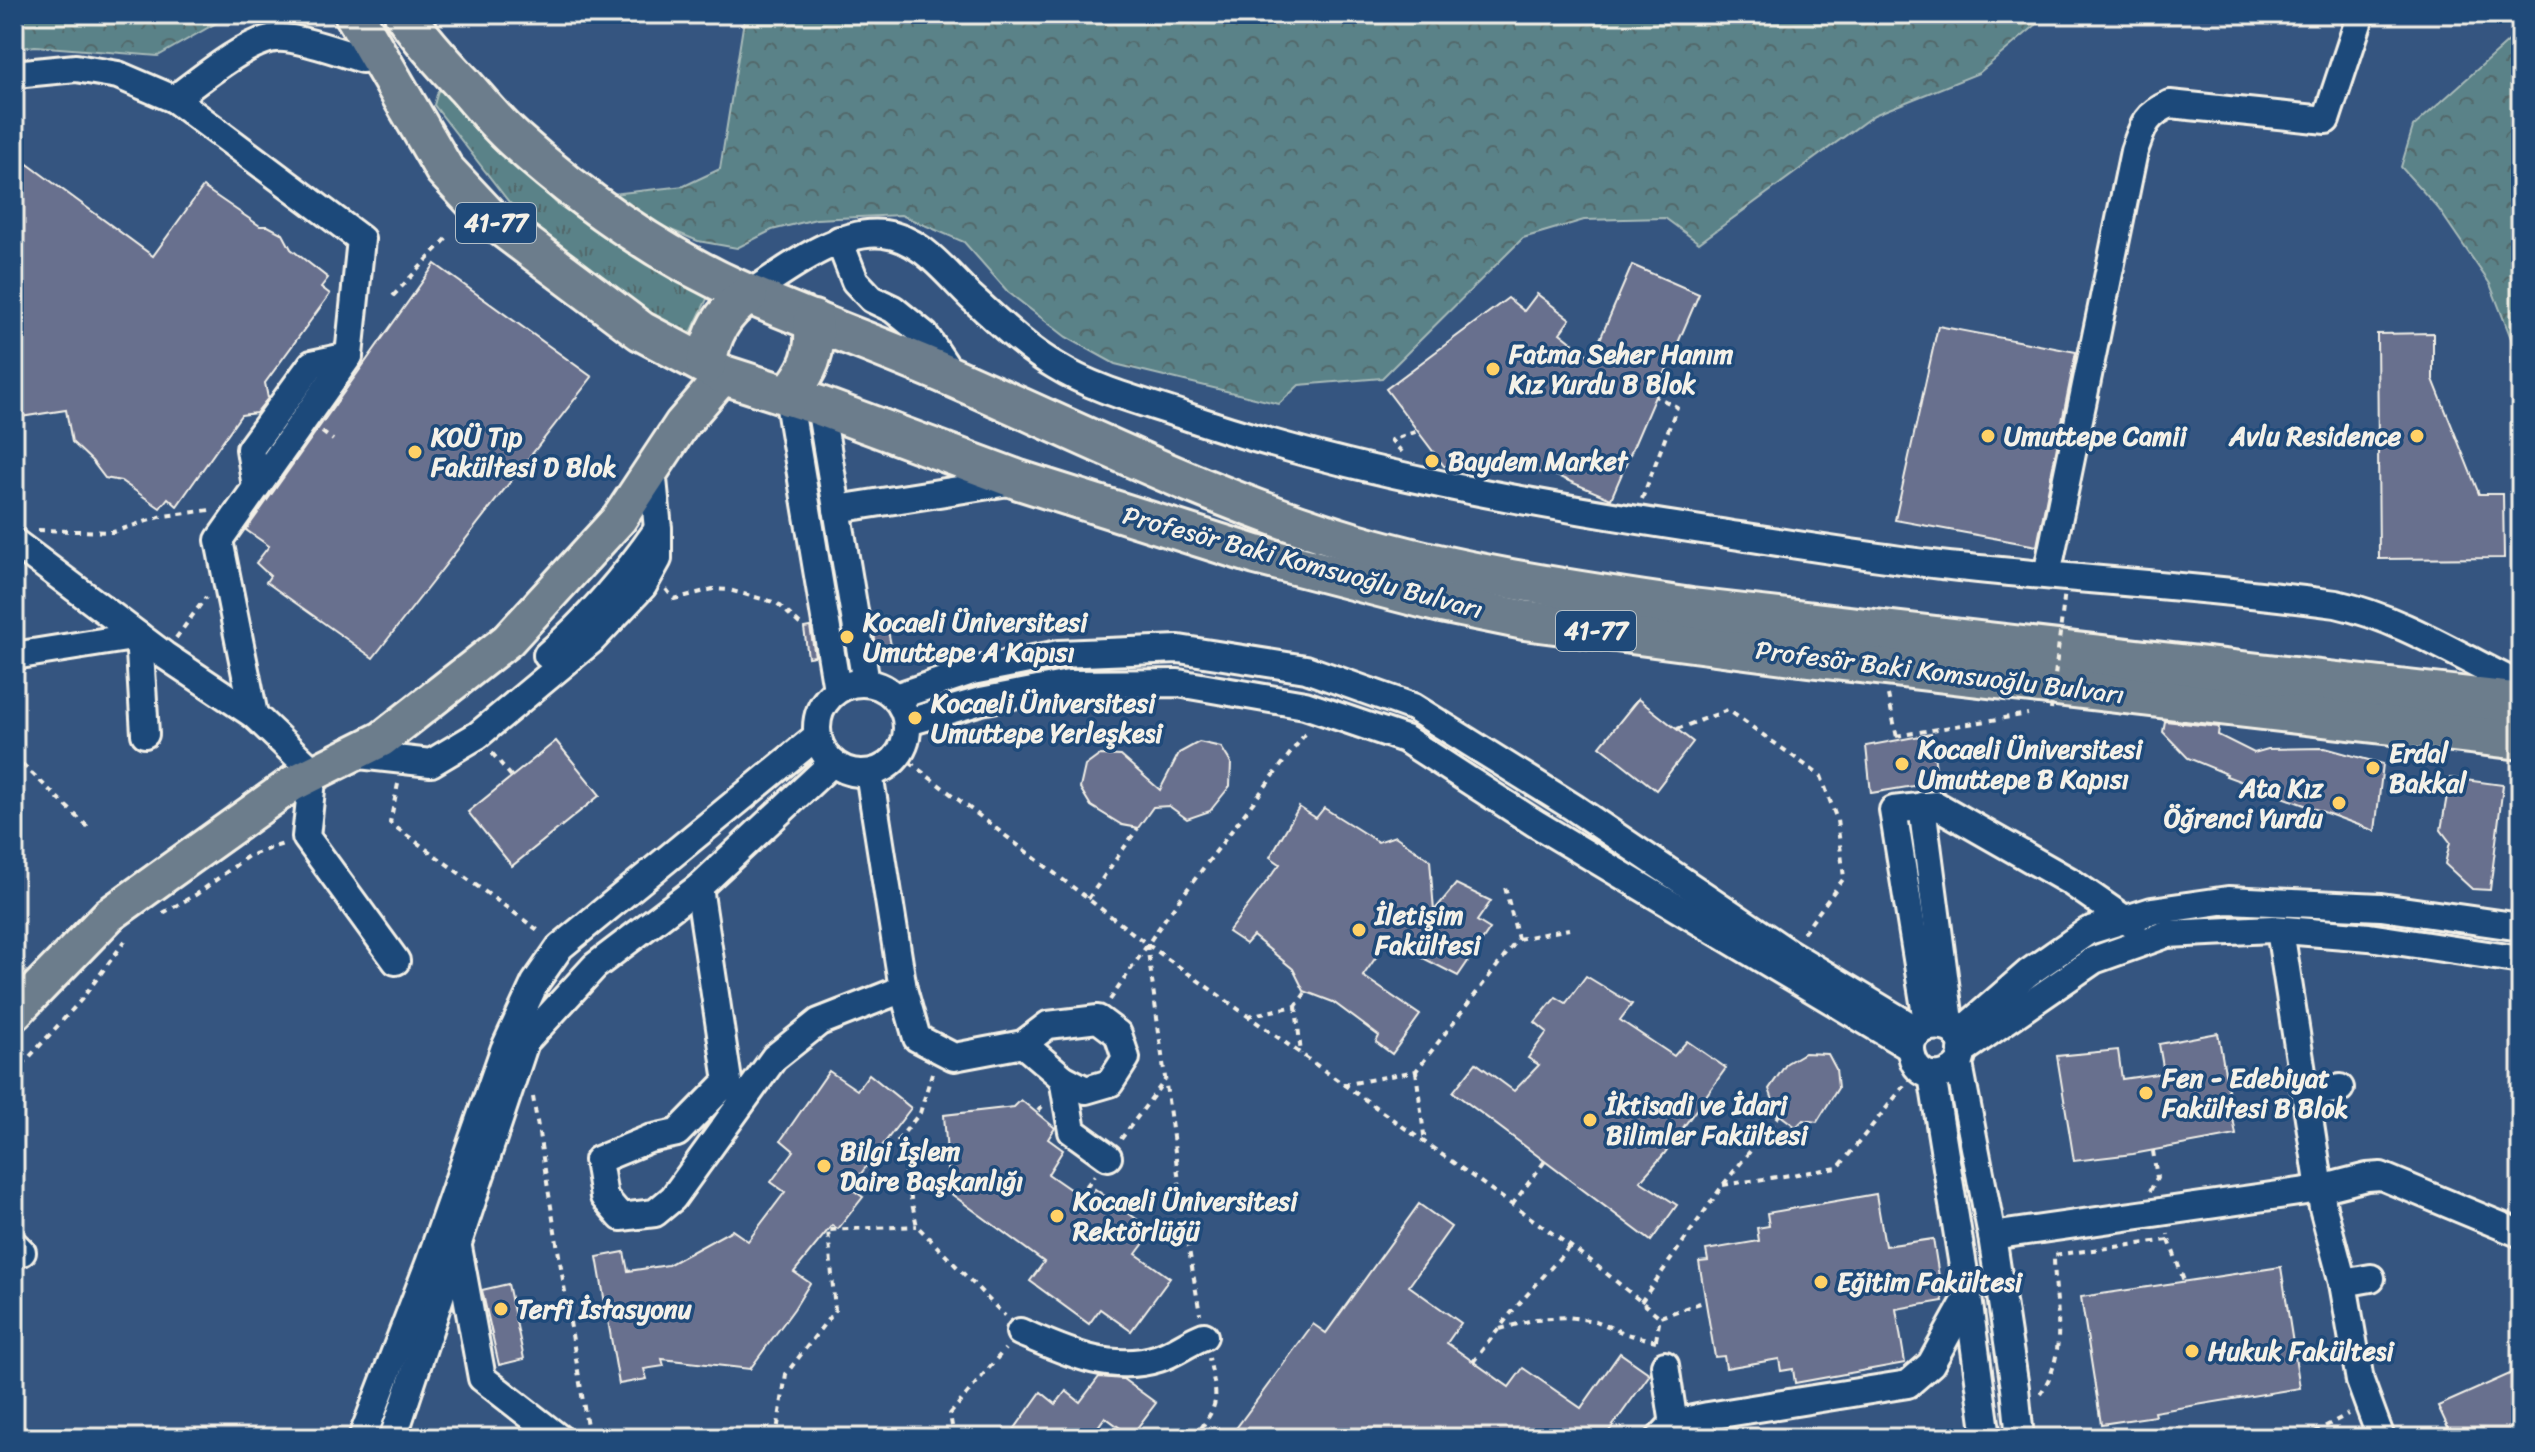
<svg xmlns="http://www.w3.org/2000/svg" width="2535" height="1452" font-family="Sriracha,sans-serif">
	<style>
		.grass { fill: url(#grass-tufts); stroke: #a7bab8; stroke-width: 2 }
		.forest { fill: url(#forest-crowns); stroke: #a7bab8; stroke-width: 2 }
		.building { fill: #686f8e; stroke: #f4f1e8; stroke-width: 2 }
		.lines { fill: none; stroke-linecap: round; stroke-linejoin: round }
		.minor-casing { stroke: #f4f1e8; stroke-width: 32 }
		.major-casing { stroke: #f4f1e8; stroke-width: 40 }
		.highway-casing { stroke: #f4f1e8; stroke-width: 44 }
		.path { stroke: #f4f1e8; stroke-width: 4; stroke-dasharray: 6 6; stroke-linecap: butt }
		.minor { stroke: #1f4a7a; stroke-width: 26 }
		.major { stroke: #6c7d8c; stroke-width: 34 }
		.highway { stroke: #6c7d8c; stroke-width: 38 }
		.path-bridge { stroke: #f4f1e8; stroke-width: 4; stroke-dasharray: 6 6; stroke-linecap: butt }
		.poi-dot { fill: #ffd166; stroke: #1f4a7a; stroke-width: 3 }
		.labels { text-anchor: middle; stroke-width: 7; stroke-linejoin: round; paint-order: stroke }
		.shield { fill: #1f4a7a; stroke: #b4bfc7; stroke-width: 2 }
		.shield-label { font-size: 24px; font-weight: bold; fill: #f4f1e8 }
		.poi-label { font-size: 26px; font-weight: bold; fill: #f4f1e8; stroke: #1f4a7a; text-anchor: start }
		.street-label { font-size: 26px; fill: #f4f1e8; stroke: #1f4a7a }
	</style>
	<defs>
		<pattern id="grass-tufts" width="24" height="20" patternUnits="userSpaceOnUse" patternTransform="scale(2)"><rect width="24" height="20" fill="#5a8288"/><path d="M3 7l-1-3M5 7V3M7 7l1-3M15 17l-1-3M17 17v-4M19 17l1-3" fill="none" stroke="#52686a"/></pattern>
		<pattern id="forest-crowns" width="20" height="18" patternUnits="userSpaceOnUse" patternTransform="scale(2)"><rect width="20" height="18" fill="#5a8288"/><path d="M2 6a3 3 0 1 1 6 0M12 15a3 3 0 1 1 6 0" fill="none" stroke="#52686a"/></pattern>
	</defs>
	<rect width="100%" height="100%" fill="#355580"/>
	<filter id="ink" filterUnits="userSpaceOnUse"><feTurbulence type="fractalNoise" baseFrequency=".0125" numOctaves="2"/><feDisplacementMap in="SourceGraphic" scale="16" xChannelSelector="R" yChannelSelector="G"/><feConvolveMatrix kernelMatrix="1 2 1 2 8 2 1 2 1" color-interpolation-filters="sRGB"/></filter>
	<g filter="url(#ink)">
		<polygon class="grass" points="438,91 449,91 457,98 557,204 621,246 708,297 686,343 585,273 509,202 434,105"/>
		<g class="forest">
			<polygon points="14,14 232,14 158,56 35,46 14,49"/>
			<polygon points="745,14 2049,14 1979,73 1874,115 1699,243 1665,218 1584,220 1523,238 1382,378 1299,385 1279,404 1115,364 1066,337 1008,292 964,242 901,215 816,219 772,230 737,248 698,241 622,210 603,195 684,186 720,169"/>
			<polygon points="2521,30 2521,364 2490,284 2438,208 2401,167 2413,127"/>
		</g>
		<g class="building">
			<polygon points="14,154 153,256 203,187 260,226 268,226 283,234 291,249 328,278 321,287 330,294 265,383 268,398 256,413 241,415 177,506 168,498 160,508 121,481 105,478 92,461 72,442 66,410 14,418"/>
			<polygon points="435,264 592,377 373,658 266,582 270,576 256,563 269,546 246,530"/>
			<polygon points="1632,265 1699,294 1611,499 1550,473 1444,466 1386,389 1508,298 1524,311 1537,294 1570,319 1560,333 1592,358"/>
			<polygon points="1938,326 2076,352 2037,546 1895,520"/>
			<polygon points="2433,333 2433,379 2479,494 2503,494 2504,558 2379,559 2377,334"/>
			<polygon points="885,617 891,645 876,647 872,619"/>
			<polygon points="810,627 815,656 808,657 804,628"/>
			<polygon points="1638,699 1693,742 1656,790 1600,746"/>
			<polygon points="2165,721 2219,727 2218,735 2254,753 2268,749 2325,748 2383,764 2375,831 2226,776 2227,774 2188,758 2163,732"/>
			<polygon points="1931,734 1938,782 1871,793 1866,746"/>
			<polygon points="556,741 600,795 512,866 468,812"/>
			<polygon points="1199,742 1221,747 1231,763 1230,786 1210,811 1187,819 1169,806 1153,807 1138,828 1122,825 1091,806 1080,788 1085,766 1100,755 1121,756 1160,790 1179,753"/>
			<polygon points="2450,778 2503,785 2490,890 2472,889 2445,864 2450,842 2441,830"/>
			<polygon points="1299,807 1316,818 1324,808 1378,842 1395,836 1430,860 1434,911 1456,884 1491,901 1477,921 1490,929 1458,976 1388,940 1363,976 1420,1015 1392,1054 1376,1042 1379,1036 1333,1002 1304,991 1293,969 1253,936 1246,944 1228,932 1280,864 1270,857"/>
			<polygon points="1586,976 1632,1004 1620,1020 1674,1056 1687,1041 1726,1068 1664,1154 1640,1181 1677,1205 1651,1241 1453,1092 1476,1063 1514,1091 1539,1065 1528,1058 1547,1032 1535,1022 1556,997 1566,1003"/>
			<polygon points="2218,1033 2236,1135 2133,1154 2074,1161 2057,1056 2118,1050 2122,1079 2164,1073 2159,1044"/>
			<polygon points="1804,1053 1828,1054 1836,1069 1838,1088 1817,1122 1803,1120 1796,1127 1768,1106 1773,1100 1769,1089 1787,1063"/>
			<polygon points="829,1071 857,1090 869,1074 911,1108 850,1188 863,1197 838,1229 832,1225 794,1272 810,1283 794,1309 750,1369 662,1359 664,1366 644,1369 647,1379 619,1384 597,1257 624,1252 628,1271 668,1265 732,1230 748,1241 785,1192 771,1182 794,1151 781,1140"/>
			<polygon points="1021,1100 1055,1128 1048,1139 1063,1150 1048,1174 1087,1201 1095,1189 1153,1231 1136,1254 1170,1278 1131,1331 1100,1309 1089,1324 1030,1281 1044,1262 950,1193 944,1115 1014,1107"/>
			<polygon points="1876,1194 1885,1246 1933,1239 1943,1301 1896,1309 1905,1363 1795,1383 1793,1369 1781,1371 1779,1359 1726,1368 1724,1356 1715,1357 1699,1262 1708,1261 1706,1250 1759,1241 1757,1228 1769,1226 1767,1213"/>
			<polygon points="1419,1204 1451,1227 1409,1286 1461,1323 1447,1343 1509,1387 1523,1368 1581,1408 1620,1353 1650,1374 1604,1438 1229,1438 1313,1324 1326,1333"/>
			<polygon points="2281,1267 2300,1388 2154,1412 2155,1416 2101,1424 2081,1297"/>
			<polygon points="508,1284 524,1359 499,1365 482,1290"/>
			<polygon points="2521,1369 2521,1438 2453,1438 2438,1406"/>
			<polygon points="1099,1377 1123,1379 1156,1403 1131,1436 1105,1417 1090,1438 1008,1438 1041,1392 1056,1404 1066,1391 1080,1402"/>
		</g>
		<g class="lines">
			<defs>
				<g id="minor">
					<polyline points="14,74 76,68 118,75 174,99 361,239 349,356 219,540 254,715"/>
					<path d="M174 99C197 82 247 40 276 38 295 36 343 53 362 59"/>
					<polyline points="839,240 855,281 872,299 893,309 925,335 954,378"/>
					<path d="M748 295C784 271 840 228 884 234 921 238 946 273 971 297 998 321 1025 348 1056 366 1093 389 1140 401 1182 415 1352 473 1531 504 1708 531 1791 544 1875 558 1959 567 2084 580 2211 587 2336 604 2403 619 2460 657 2521 686"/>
					<polyline points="788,396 837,689"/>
					<polyline points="820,406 866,683"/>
					<polyline points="256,487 250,449 312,364 349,356"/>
					<polyline points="837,509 1015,481"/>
					<polyline points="14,542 164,655 254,715 313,771 306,837 396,961"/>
					<path d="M2047 575 2134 151C2143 126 2145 115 2170 104L2326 120 2361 14"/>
					<polyline points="20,655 139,636 145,734"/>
					<path d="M547 655C590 618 626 575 658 529"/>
					<circle cx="862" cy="728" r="45"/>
					<polyline points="895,697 972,671 1059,654 1179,649 1306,669 1413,707 1573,807 1789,953 1920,1032"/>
					<polyline points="908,722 981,701 1069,684 1178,683 1305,705 1405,739 1535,823 1911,1048"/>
					<polyline points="350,754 431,763 478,735 591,641 643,586 658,559 658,529 652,469"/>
					<polyline points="869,773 903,989 917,1038 954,1057 1023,1044 1063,1078 1086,1090 1110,1083 1126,1058 1118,1034 1098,1019 1048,1025 1023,1044"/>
					<polyline points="1922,806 1951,1029"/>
					<polyline points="699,887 728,1081 677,1133 649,1139 598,1160 604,1197 621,1217 655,1213 673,1198 774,1058 819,1022 903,989"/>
					<polyline points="2280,930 2323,1208 2343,1283 2360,1381 2381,1438"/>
					<polyline points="1928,1027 1893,810 1936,805 2071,882 2133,925"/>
					<polyline points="1957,1035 2028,973 2088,931 2152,911 2228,900 2381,907 2521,927"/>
					<polyline points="1962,1051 2094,960 2167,934 2272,929 2369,937 2521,960"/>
					<path d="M1959 1064C1946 1079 1921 1081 1913 1059 1897 1015 1981 1015 1959 1064L1992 1236 2015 1388 2020 1438"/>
					<polyline points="1932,1075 1968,1297 1987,1438"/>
					<polyline points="1063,1078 1072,1131 1108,1157"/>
					<polyline points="2306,1094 2340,1088"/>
					<polyline points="1992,1236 2320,1189 2367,1177 2381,1176 2521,1234"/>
					<polyline points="14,1244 22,1252"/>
					<polyline points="458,1247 482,1378 559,1438"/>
					<polyline points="2343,1283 2371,1278"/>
					<path d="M1020 1332C1065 1351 1110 1374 1159 1358 1175 1353 1188 1342 1204 1336"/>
					<polyline points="1665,1365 1676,1438"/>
					<polyline points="362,1438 429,1264 504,1050 535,983 560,947 817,736"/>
					<polyline points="393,1438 525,1042 595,966 699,887 832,763"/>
					<polyline points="1660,1438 1674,1423 1708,1416 1908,1384 1931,1364 1968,1297"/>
				</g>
				<polyline id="major" points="14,1013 109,915 292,784 382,739 508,640 619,519 682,424 724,375"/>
				<g id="highway">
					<polyline points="354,14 444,169 489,217 641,331 724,375 820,406 1019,480 1256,555 1441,603 1524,620 1808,657 2521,740"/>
					<path d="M404 14C422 40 443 63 465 86 481 104 496 123 514 139 584 202 664 258 750 295 817 324 886 348 952 377 1085 435 1216 501 1356 543 1465 575 1579 591 1691 608L2521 703"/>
					<path d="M706 365C711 334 722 313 748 295"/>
					<path d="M788 396C808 372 818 352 813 320"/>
				</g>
			</defs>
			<use href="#minor" class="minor-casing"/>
			<use href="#major" class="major-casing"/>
			<use href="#highway" class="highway-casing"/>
			<g class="path">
				<polyline points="393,296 450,235"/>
				<polyline points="322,432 333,440"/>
				<polyline points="1402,452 1391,440 1418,431"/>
				<polyline points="1642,499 1677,407 1655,396"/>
				<polyline points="38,530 113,532 163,516 210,510"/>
				<polyline points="666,589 674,599 713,589 729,590 777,603 804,628"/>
				<polyline points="176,638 206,597"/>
				<polyline points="1888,695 1898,742"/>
				<polyline points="1677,729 1728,710 1821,776 1837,820 1844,878 1802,935"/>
				<polyline points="1896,736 2028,714"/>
				<polyline points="492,753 512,777"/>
				<polyline points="900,755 1147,944 1591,1261 1660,1317"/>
				<polyline points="14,756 89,828"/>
				<polyline points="398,784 390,823 542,933"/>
				<polyline points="1088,899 1138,828"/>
				<polyline points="163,913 197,894 248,856 286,843"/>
				<polyline points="1518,939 1569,929"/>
				<polyline points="1147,944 1185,1226 1200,1314"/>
				<polyline points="1110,1000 1167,916 1308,730"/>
				<polyline points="1296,1006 1301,1054"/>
				<polyline points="1247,1016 1296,1006 1306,992"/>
				<polyline points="1416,1071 1425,1143"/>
				<polyline points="932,1073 920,1113 898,1140 917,1226 1005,1316"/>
				<polyline points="14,1074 81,1000 125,941"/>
				<polyline points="1343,1085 1416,1071 1518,939 1504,883"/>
				<polyline points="533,1097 589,1438"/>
				<polyline points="1038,1111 1045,1103"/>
				<polyline points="1121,1139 1165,1080"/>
				<polyline points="1723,1185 1838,1168 1904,1086"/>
				<polyline points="2150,1191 2157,1178 2153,1151"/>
				<polyline points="1079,1196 1095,1175"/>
				<polyline points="1512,1205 1545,1161"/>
				<polyline points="2169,1240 2184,1281"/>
				<polyline points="1641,1302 1723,1185 1779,1115"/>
				<polyline points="1500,1329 1536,1319 1567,1317 1596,1321 1626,1334 1656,1341"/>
				<polyline points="1656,1340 1660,1317 1706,1301"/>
				<polyline points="1473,1362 1511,1313 1570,1246"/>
				<path d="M2040 1394C2070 1352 2054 1302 2054 1255L2169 1240 2168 1234"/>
				<polyline points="776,1438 786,1374 835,1310 828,1230 917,1226"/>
				<polyline points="954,1438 950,1414 1005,1349"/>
				<path d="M1194 1438C1221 1401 1218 1402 1209 1358"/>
				<polyline points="2304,1438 2348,1414"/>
			</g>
			<use href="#minor" class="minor"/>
			<use href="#major" class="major"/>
			<use href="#highway" class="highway"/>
			<polyline class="path-bridge" points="2051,710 2065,590"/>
		</g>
	</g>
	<g class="poi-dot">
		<circle cx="1493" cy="369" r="8"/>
		<circle cx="1988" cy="436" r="8"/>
		<circle cx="2417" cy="436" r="8"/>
		<circle cx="415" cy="452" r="8"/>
		<circle cx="1432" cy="461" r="8"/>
		<circle cx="847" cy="637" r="8"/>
		<circle cx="915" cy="718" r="8"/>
		<circle cx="1902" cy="764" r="8"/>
		<circle cx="2373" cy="768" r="8"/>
		<circle cx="2339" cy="803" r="8"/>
		<circle cx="1359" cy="930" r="8"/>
		<circle cx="2146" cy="1093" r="8"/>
		<circle cx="1590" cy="1120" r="8"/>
		<circle cx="824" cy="1166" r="8"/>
		<circle cx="1057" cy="1216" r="8"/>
		<circle cx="1821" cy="1282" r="8"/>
		<circle cx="501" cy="1309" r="8"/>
		<circle cx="2192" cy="1351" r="8"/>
	</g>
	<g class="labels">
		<g class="shield">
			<rect x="456" y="203" width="80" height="40" rx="6"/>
			<rect x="1556" y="611" width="80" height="40" rx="6"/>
		</g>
		<g class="shield-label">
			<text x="496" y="231">41-77</text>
			<text x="1596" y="639">41-77</text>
		</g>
		<g class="poi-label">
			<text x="1509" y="363">Fatma Seher Hanım<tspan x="1509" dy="30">Kız Yurdu B Blok</tspan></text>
			<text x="2004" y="445">Umuttepe Camii</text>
			<text x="2401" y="445" text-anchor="end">Avlu Residence</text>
			<text x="431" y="446">KOÜ Tıp<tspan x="431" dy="30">Fakültesi D Blok</tspan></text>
			<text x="1448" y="470">Baydem Market</text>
			<text x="863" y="631">Kocaeli Üniversitesi<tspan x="863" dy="30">Umuttepe A Kapısı</tspan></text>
			<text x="931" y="712">Kocaeli Üniversitesi<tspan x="931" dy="30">Umuttepe Yerleşkesi</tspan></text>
			<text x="1918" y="758">Kocaeli Üniversitesi<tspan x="1918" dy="30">Umuttepe B Kapısı</tspan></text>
			<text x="2389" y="762">Erdal<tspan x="2389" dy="30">Bakkal</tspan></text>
			<text x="2323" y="797" text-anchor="end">Ata Kız<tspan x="2323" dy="30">Öğrenci Yurdu</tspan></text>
			<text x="1375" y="924">İletişim<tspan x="1375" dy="30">Fakültesi</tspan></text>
			<text x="2162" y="1087">Fen - Edebiyat<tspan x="2162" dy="30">Fakültesi B Blok</tspan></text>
			<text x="1606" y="1114">İktisadi ve İdari<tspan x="1606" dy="30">Bilimler Fakültesi</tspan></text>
			<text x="840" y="1160">Bilgi İşlem<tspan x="840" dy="30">Daire Başkanlığı</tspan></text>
			<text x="1073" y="1210">Kocaeli Üniversitesi<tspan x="1073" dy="30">Rektörlüğü</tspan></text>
			<text x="1837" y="1291">Eğitim Fakültesi</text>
			<text x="517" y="1318">Terfi İstasyonu</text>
			<text x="2208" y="1360">Hukuk Fakültesi</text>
		</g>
		<g class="street-label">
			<text transform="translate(1303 562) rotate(15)" y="9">Profesör Baki Komsuoğlu Bulvarı</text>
			<text transform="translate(1940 672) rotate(7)" y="9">Profesör Baki Komsuoğlu Bulvarı</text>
		</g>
	</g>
	<rect width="2535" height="1452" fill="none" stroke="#1f4a7a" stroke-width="48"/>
	<rect x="24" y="24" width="2487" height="1404" fill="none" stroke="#f4f1e8" stroke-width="3" filter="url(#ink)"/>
</svg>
